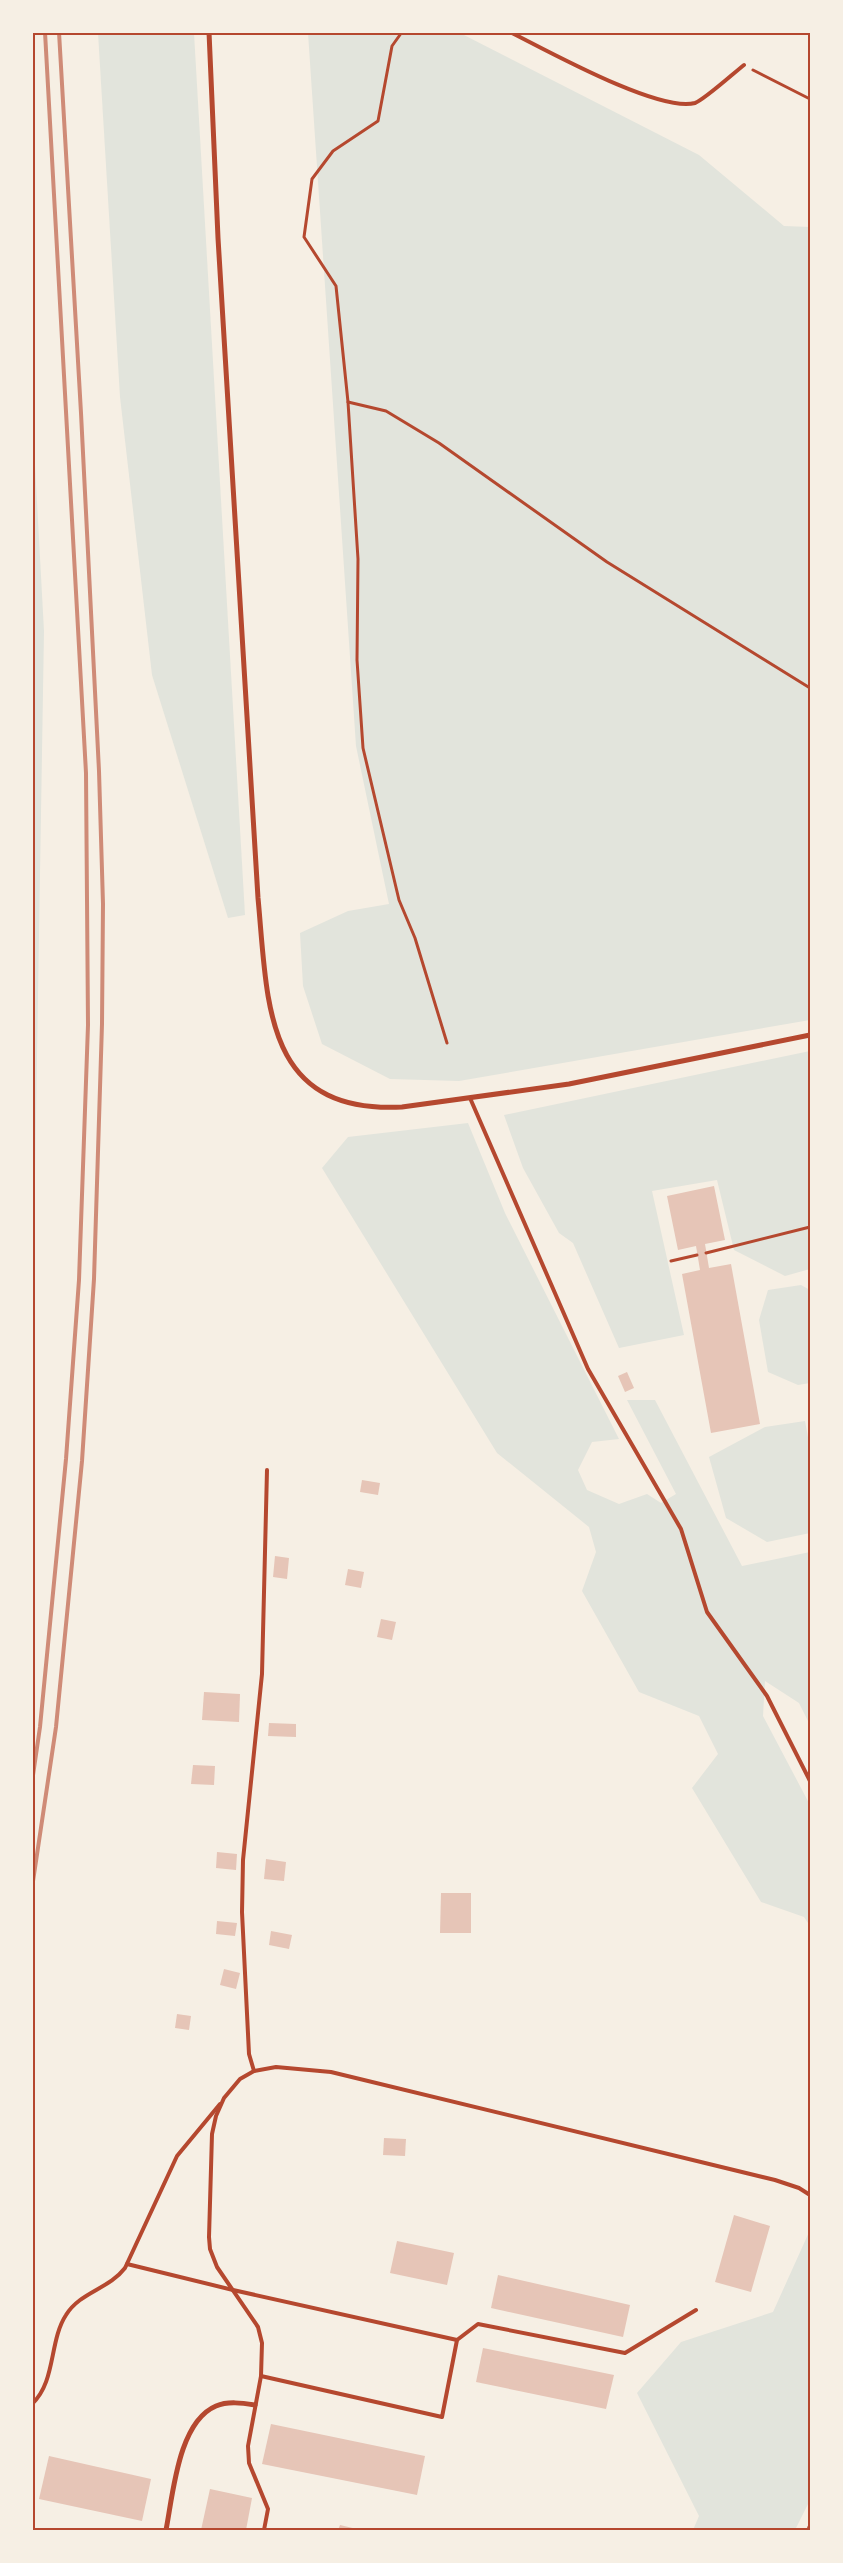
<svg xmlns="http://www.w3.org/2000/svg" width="843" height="2563" font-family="Manrope,sans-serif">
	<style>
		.green { fill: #e2e4dc }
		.building { fill: #e6c5b7 }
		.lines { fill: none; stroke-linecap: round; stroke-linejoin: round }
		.path { stroke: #b5482f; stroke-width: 3 }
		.service { stroke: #b5482f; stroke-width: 4 }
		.minor { stroke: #b5482f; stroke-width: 5 }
		.rail { stroke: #cf8b77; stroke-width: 4 }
		.neatline { fill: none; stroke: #b5482f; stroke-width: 2 }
	</style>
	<rect width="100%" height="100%" fill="#f6efe4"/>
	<g class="green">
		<polygon points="98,33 194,33 245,915 228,918 152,675 120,397"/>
		<polygon points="308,33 460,33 699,155 784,226 810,227 810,1020 459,1081 390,1079 322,1044 303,986 300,933 348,911 389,904 356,746"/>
		<polygon points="33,428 44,631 33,1301"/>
		<polygon points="810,1051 810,1269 785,1276 734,1250 717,1180 652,1191 684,1335 619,1348 573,1243 559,1233 523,1168 504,1115"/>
		<polygon points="468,1123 505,1213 619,1439 592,1442 578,1470 587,1490 619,1504 647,1494 661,1503 676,1494 627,1400 655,1400 742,1566 810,1552 810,1725 799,1703 765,1681 763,1716 810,1805 810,1926 804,1917 761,1902 692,1788 718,1754 699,1716 639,1692 582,1591 596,1552 589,1527 497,1453 322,1168 348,1137"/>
		<polygon points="801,1285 810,1290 810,1383 798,1385 768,1372 759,1320 768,1290"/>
		<polygon points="805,1421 810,1448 810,1533 767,1542 726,1518 709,1457 765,1427"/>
		<polygon points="810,2230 810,2500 795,2530 693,2530 699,2516 637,2393 681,2342 773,2312"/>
	</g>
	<g class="building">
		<polygon points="714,1186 725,1240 705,1244 709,1268 731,1264 760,1424 711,1433 682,1274 700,1270 696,1246 678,1250 667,1196"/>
		<polygon points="627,1372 634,1388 625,1392 618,1376"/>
		<polygon points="362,1480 380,1483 378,1495 360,1492"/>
		<polygon points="275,1556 289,1558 287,1579 273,1577"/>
		<polygon points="348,1569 364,1572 361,1588 345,1585"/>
		<polygon points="381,1619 396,1622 392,1640 377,1637"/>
		<polygon points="204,1692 240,1694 239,1722 202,1720"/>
		<polygon points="269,1723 296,1724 296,1737 268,1736"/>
		<polygon points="193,1765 215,1766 214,1785 191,1784"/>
		<polygon points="217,1852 237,1854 236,1870 216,1868"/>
		<polygon points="266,1859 286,1862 284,1881 264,1879"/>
		<polygon points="441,1893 471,1893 471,1933 440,1933"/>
		<polygon points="217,1921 237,1923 235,1936 216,1934"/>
		<polygon points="271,1931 292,1935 289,1949 269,1945"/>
		<polygon points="224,1969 240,1973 236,1989 220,1985"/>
		<polygon points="177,2014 191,2016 189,2030 175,2028"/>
		<polygon points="384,2138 406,2139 405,2156 383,2155"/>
		<polygon points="734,2215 770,2226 751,2292 715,2282"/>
		<polygon points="397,2241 454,2253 447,2285 390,2273"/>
		<polygon points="498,2275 630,2305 623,2337 491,2308"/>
		<polygon points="483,2348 614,2375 606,2409 476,2382"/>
		<polygon points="271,2424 425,2456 417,2495 262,2464"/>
		<polygon points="49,2456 151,2479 142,2521 39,2499"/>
		<polygon points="210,2489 252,2498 246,2530 201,2530"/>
		<polygon points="340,2525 361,2530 338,2530"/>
	</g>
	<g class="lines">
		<g class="path">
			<polyline points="402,32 392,46 378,121 333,151 312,179 304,237 336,286 348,402 358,559 357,660 363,748 399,900 415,938 447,1043"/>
			<polyline points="753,70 810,99"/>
			<polyline points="348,402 386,411 439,443 607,562 810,688"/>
			<polyline points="706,1253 810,1227"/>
			<polyline points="671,1261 697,1255"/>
		</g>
		<g class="service">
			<path d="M510 32C546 50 659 113 695 103 704 100 735 72 744 65"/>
			<polyline points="470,1098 588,1369 681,1529 707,1612 767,1696 810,1781"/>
			<polyline points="254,2071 249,2054 242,1912 243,1860 262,1674 267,1470"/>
			<polyline points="127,2264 233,2290 457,2340"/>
			<polyline points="261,2376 442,2417 457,2340 478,2324 625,2353 696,2310"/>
			<path d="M32 2404C56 2382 49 2341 66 2315 80 2292 109 2289 125 2268L177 2156 220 2104"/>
			<polyline points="264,2530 268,2509 249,2463 248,2446 261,2376 262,2343 258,2327 217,2267 210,2249 209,2237 212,2134 216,2116 224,2098 240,2079 254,2071 276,2067 331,2072 775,2180 799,2188 810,2195"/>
		</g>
		<g class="minor">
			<path d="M209 32 218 238 258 898C268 1003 263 1114 402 1107L569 1084 810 1035"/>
			<path d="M166 2530C173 2495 178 2422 216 2406 228 2401 242 2403 255 2405"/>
			<polyline points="809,2530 810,2527"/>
		</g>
		<g class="rail">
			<polyline points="32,1782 40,1727 66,1459 79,1280 88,1025 86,773 45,32"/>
			<polyline points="32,1888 56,1727 82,1461 94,1279 102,1024 103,904 99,771 81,413 59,32"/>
		</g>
	</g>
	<rect width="843" height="2563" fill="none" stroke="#f6efe4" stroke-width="68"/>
	<rect x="34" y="34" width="775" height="2495" class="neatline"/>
</svg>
